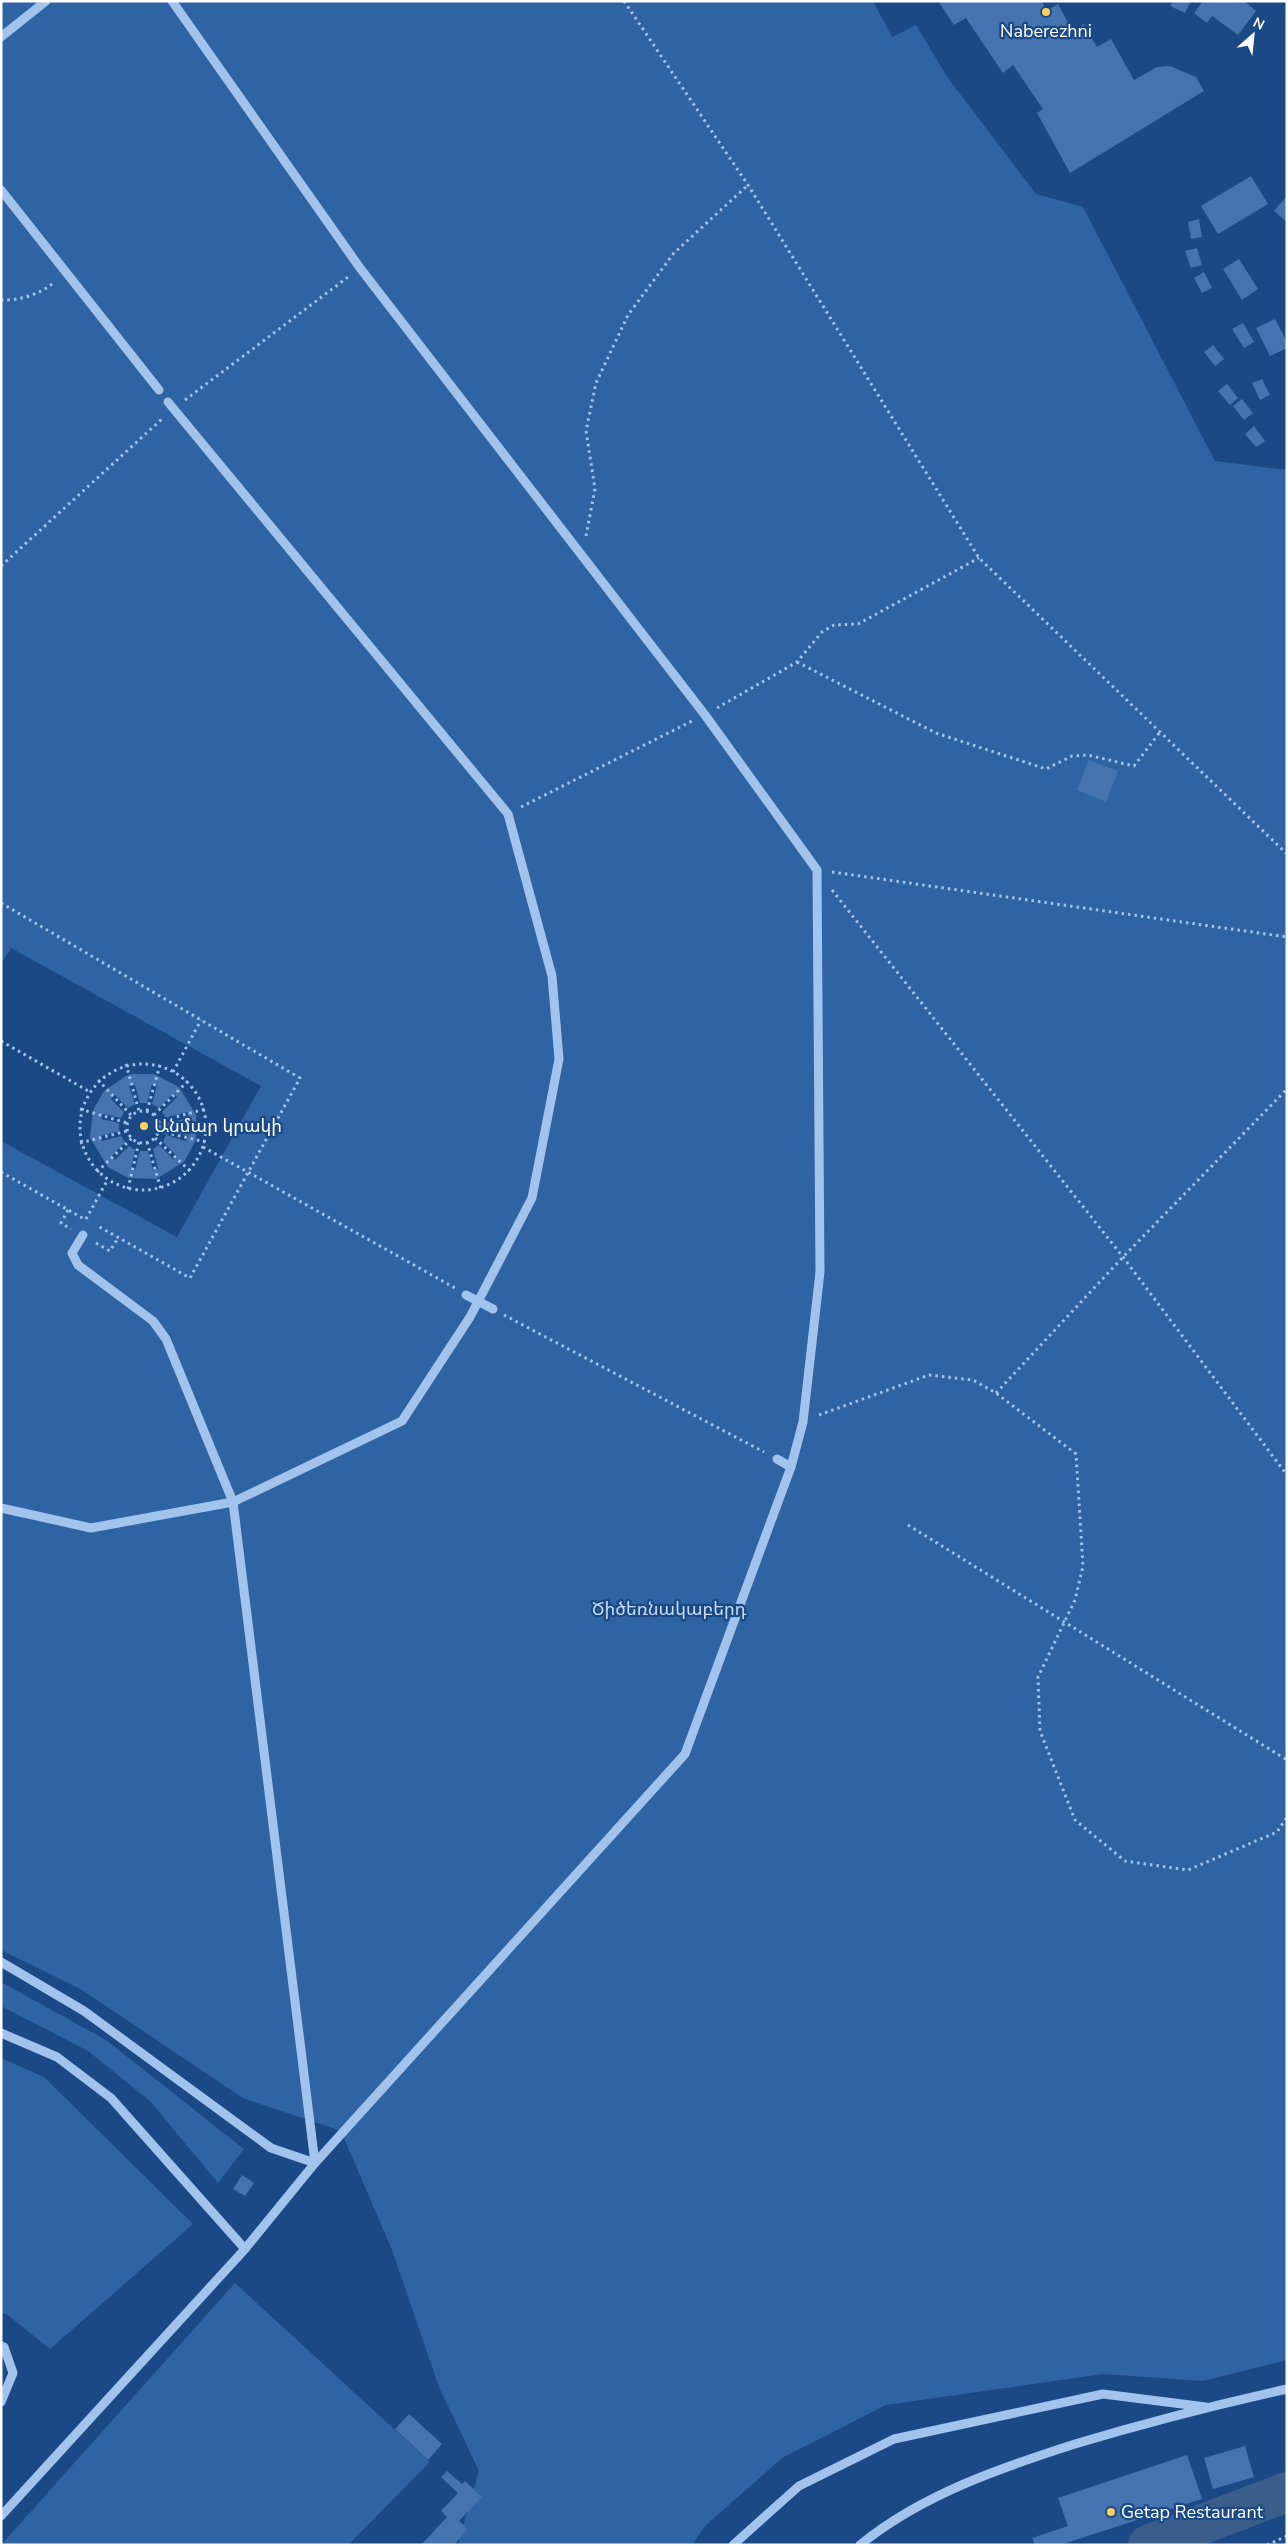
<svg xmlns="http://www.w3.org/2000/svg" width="1288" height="2546" font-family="'Nunito Sans','Noto Sans Armenian',sans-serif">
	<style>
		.green { fill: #2e63a4 }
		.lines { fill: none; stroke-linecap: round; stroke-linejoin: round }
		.river { stroke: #3b5d89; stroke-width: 40 }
		.building { fill: #4473af; fill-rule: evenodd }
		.path { stroke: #a2c3ec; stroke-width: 3; stroke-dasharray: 2.5 4; stroke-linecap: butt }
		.minor { stroke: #a2c3ec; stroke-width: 9 }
		.poi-dot { fill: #fdd05f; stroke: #1b4986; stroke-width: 2 }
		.labels { text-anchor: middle; stroke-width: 4.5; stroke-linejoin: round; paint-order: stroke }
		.poi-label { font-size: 18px; fill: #fff; stroke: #1b4986; text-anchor: start }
		.park-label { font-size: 18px; fill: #c7ddf9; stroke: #1b4986 }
	</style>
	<rect width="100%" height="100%" fill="#1b4986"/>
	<g class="green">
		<polygon points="1,1 873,1 892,37 916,25 948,78 1036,194 1083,207 1215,461 1287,470 1287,2360 1203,2381 1103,2374 886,2405 782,2458 705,2526 692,2545 458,2545 479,2471 439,2387 392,2250 341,2131 243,2098 82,1990 1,1950 1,1141 177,1237 261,1086 11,948 1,964"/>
		<polygon points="1,1982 106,2040 244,2149 218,2183 150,2101 88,2051 1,2006"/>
		<polygon points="1,2058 44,2077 193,2224 50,2349 9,2316 1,2312"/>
		<polygon points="235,2283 430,2462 348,2545 1,2545"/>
	</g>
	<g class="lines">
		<polyline class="river" points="1148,2545 1287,2492"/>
	</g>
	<g class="building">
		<polygon points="938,1 1042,1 1046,11 1058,4 1072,30 1084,24 1097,47 1111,39 1134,80 1157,67 1170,66 1196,77 1204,91 1070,173 1037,113 1043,109 1013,65 1003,73 966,18 954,25"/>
		<polygon points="1173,1 1191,1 1185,13 1170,6"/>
		<polygon points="1203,1 1244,1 1256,11 1238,35 1212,16 1207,23 1194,13"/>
		<polygon points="1251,176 1268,204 1218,234 1201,206"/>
		<polygon points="1287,196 1287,222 1274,211"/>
		<polygon points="1199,219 1202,237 1191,239 1188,222"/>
		<polygon points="1197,248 1202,265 1191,268 1185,251"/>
		<polygon points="1239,259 1258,289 1242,300 1223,269"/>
		<polygon points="1204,272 1212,288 1202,293 1194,278"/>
		<polygon points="1275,319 1287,342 1287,348 1270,356 1256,328"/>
		<polygon points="1243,323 1254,342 1244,348 1232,329"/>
		<polygon points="1213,345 1224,359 1215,366 1204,352"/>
		<polygon points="1262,379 1270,395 1260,400 1252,383"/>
		<polygon points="1227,384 1238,398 1230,405 1218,391"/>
		<polygon points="1242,399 1253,413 1244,420 1233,406"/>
		<polygon points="1254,426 1265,441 1256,447 1245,434"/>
		<polygon points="1089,760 1118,771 1106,802 1077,790"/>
		<path d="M132 1074H154L179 1087 196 1115V1140L184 1162 156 1179 128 1178 108 1167 90 1138 93 1110 104 1091 126 1076ZM152 1084 157 1085 152 1104 159 1108 174 1093 177 1097 162 1112 166 1118 187 1112 188 1118 167 1123V1130L188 1136 186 1141 166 1135 163 1142 177 1156 174 1160 159 1145 153 1149 158 1169 153 1170 148 1151H140L135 1170 131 1169 135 1150 129 1146 115 1160 112 1156 125 1142 121 1136 102 1141 101 1136 119 1131V1123L101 1119 103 1114 121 1118 124 1112 111 1099 115 1095 128 1108 135 1104 129 1086 135 1085 140 1103H147Z"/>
		<polygon points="242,2175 254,2183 245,2196 233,2189"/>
		<polygon points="409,2414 442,2444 428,2460 395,2429"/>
		<polygon points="1245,2446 1254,2477 1213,2489 1204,2458"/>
		<polygon points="1187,2455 1202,2499 1060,2545 1035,2545 1032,2538 1068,2526 1058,2498"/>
		<polygon points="447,2471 462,2484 465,2481 482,2497 459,2521 468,2529 454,2545 421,2545 447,2517 441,2511 458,2493 441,2477"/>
	</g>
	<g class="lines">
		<g class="path">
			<polyline points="624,1 748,185 979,558 1287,854"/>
			<path d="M1 300C18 301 42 294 54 282"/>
			<polyline points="185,400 348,277"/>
			<polyline points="586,536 595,489 586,431 596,383 628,315 674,253 748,185"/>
			<polyline points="1,566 163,418"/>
			<polyline points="797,662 936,733 1046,769 1072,756 1088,755 1134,766 1160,732"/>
			<polyline points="717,708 797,662 822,632 834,625 858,624 979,558"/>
			<polyline points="521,807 692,721"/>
			<polyline points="832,872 1287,937"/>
			<polyline points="832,890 1123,1257 1287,1475"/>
			<polyline points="1,903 300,1078 190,1278 96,1225"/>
			<polyline points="1,1041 90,1092"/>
			<circle cx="143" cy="1127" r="63"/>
			<polyline points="126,1064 139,1111"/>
			<polyline points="173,1072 201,1020"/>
			<polyline points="98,1080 131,1115"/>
			<polyline points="80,1109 127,1123"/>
			<polyline points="147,1111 160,1065"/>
			<circle cx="143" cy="1127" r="16"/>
			<polyline points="154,1115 188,1081"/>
			<polyline points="158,1122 205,1109"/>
			<polyline points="159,1131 205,1142"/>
			<polyline points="155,1138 190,1171"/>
			<polyline points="147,1142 161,1189"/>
			<polyline points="80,1143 127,1131"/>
			<polyline points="203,1147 455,1288"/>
			<polyline points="1,1172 86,1220"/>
			<polyline points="97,1172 132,1138"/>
			<polyline points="128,1189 139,1142"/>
			<polyline points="68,1210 61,1223 71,1229"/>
			<polyline points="86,1219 108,1179"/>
			<polyline points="96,1243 110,1251 118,1238"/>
			<polyline points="504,1315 764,1452"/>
			<polyline points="996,1393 1123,1257 1287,1089"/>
			<polyline points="819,1415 929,1375 973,1380 996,1393 1076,1454 1083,1566 1075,1600 1038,1677 1040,1731 1075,1820 1125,1861 1188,1870 1277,1832 1287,1817"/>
			<polyline points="908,1525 1287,1760"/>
			<polyline points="1267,2545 1287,2536"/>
		</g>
		<g class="minor">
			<polyline points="1,37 46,1"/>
			<polyline points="1,190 159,390"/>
			<polyline points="83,1235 72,1253 78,1265 153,1321 166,1339 233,1502 315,2163"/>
			<polyline points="466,1295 493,1309"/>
			<polyline points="777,1459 791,1467"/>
			<polyline points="1,1508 91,1528 233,1502 402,1421 470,1317 532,1198 559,1059 552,976 508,814 168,402"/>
			<polyline points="1,1962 84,2011 271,2148 315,2163"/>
			<polyline points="1,2033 57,2057 111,2098 245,2249"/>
			<polyline points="1,2346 4,2347 13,2373 1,2402"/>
			<polyline points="1,2516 245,2249 315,2163 685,1754 791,1467 803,1422 820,1272 817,870 705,715 360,268 172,1"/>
			<polyline points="733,2545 799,2486 894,2439 1103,2394 1206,2407"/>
			<path d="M860 2545C921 2495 1000 2468 1075 2444 1145 2423 1215 2405 1287 2389"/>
		</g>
	</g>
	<g class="poi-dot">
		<circle cx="1046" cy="12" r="5"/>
		<circle cx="144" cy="1126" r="5"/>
		<circle cx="1111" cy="2512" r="5"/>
	</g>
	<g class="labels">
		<g class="poi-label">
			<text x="1046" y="37" text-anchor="middle">Naberezhni</text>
			<text x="154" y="1132">Անմար կրակի</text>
			<text x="1121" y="2518">Getap Restaurant</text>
		</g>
		<g class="park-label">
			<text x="669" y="1615">Ծիծեռնակաբերդ</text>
		</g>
	</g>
	<rect width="1288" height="2546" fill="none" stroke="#ffffff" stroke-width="5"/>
	<g transform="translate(1253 35) rotate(27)" stroke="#1b4986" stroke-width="4" paint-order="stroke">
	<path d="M0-4L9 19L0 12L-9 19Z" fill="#ffffff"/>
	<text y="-8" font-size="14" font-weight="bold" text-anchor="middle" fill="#ffffff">N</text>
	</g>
</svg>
